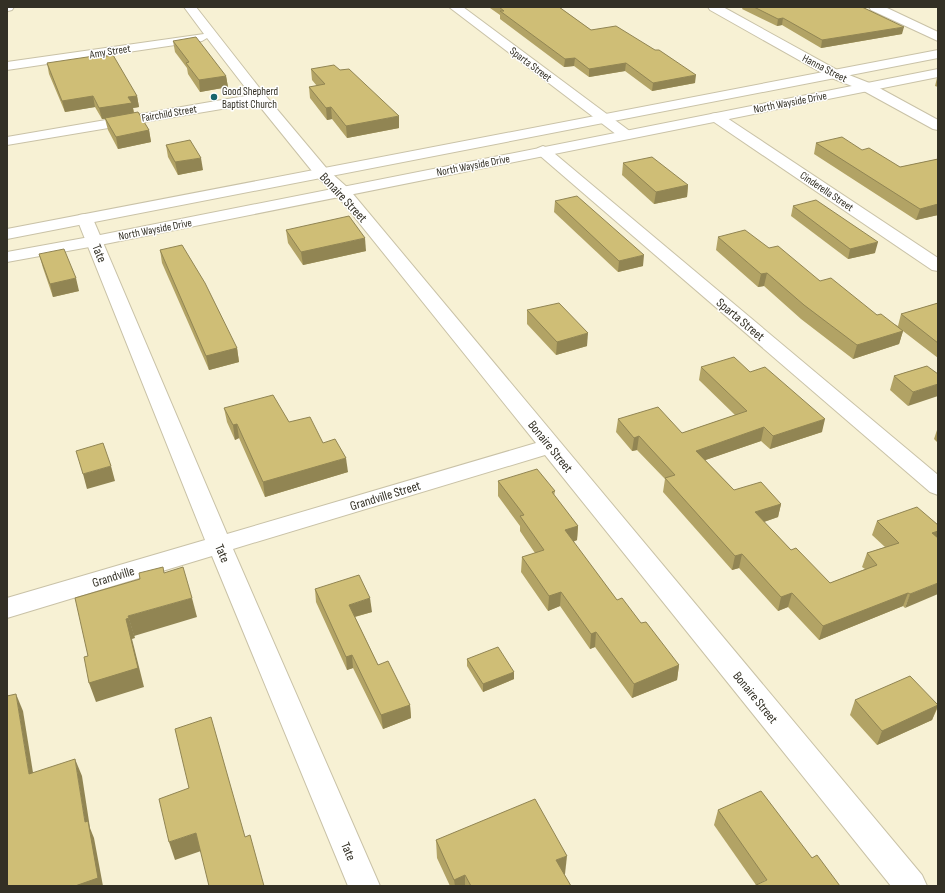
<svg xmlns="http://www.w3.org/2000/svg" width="945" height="893" font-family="'Sofia Sans Condensed',sans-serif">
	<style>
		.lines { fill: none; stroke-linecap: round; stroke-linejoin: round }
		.minor-casing { stroke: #c9c2a7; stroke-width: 2 }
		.secondary-casing { stroke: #c9c2a7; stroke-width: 2 }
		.minor { fill: #fff; fill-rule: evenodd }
		.secondary { fill: #fff; fill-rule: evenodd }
		.wall { fill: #b2a365 }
		.shaded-wall { fill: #918553 }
		.building { fill: #cfbe76; stroke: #918553 }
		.poi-dot { fill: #16646b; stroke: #fff; stroke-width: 1.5 }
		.labels { text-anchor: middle; stroke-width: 3; stroke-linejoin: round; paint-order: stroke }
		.far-street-label { font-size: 11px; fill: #333025; stroke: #fff }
		.far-poi-label { font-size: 11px; fill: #333025; stroke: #fff; text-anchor: start }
		.street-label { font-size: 13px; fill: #333025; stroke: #fff }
	</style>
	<rect width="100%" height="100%" fill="#f7f1d4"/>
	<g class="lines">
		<defs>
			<g id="minor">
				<polygon points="7,7 14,7 12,10 8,11"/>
				<polygon points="184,7 196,7 265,95 328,170 348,188 922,875 927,886 891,886 545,455 233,549 380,886 348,886 212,556 7,618 7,598 205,540 77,219 79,215 85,214 91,215 93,219 227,534 536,443 336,194 316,176 257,103 7,145 7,137 251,95 207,38 202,41 7,70 7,62 204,34"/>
				<polygon points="449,7 463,7 631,132 633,135 631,138 626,139 621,138"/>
				<polygon points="708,7 723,7 839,71 872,84 938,120 938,130 933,129 862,90 829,77 710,10"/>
				<polygon points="869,7 885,7 938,32 938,41 871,10"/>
				<polygon points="716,113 721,114 938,258 938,271 932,270 711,120 709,117 711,114"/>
				<polygon points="543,146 548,148 938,475 938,495 930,492 538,154 535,151 538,148"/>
			</g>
			<g id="secondary">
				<polygon points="938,50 938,58 7,239 7,229"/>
				<polygon points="938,69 938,77 95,246 7,262 7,252 95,236"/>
			</g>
		</defs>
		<use href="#minor" class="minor-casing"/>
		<use href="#secondary" class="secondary-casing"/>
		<use href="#minor" class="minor"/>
		<use href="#secondary" class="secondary"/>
	</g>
	<g class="wall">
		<polygon points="490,7 559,7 591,30 695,83 652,91 625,71 589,77 574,66 564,67 500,19 500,15 490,8"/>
		<polygon points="743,7 862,7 902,34 821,48 782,25 777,26 742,9"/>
		<polygon points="173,41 226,76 228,87 200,92 188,74 187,68 175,52"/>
		<polygon points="95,58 137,96 139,107 133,108 134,113 149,130 151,142 118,149 108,130 105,119 102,119 95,107 65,112 49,74 47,63"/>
		<polygon points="311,69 399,128 347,138 332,119 327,120 310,98 309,87 317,86 312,80"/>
		<polygon points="938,74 938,87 935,86"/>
		<polygon points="816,143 862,150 900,167 938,159 938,215 916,220 814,154"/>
		<polygon points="166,145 203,170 178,175 168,157"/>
		<polygon points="623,163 688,185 687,197 654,204 622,175"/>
		<polygon points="555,201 643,266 618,272 554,212"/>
		<polygon points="793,206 875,253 848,259 791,216"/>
		<polygon points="286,230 366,251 303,265 288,243"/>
		<polygon points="718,237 769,248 820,281 877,315 898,326 901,314 938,303 938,358 903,331 899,344 853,359 801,319 764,286 758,287 716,250"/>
		<polygon points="160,250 237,348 239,362 209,370 162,263"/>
		<polygon points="39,254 79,291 53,297 43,268"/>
		<polygon points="527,310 587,346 556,355 527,324"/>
		<polygon points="927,366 908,406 890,390 894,376"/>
		<polygon points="701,367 750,372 822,432 770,449 761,441 705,460 734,490 781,504 778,517 764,522 791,550 830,583 865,569 862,567 867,553 885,547 872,535 877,521 938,525 905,608 903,606 819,640 788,607 778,611 739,568 732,570 663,492 665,479 637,450 632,451 616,432 618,419 682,433 735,415 699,380"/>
		<polygon points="224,408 289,422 323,443 348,472 265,497 239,438 235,440 227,422"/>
		<polygon points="938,427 938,443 934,439"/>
		<polygon points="498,481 555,491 554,496 578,526 577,540 573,542 617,600 641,623 679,665 677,680 632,698 595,647 590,649 560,606 548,611 521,572 522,557 535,553 520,531 520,526 498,496"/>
		<polygon points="315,589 372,612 355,617 378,665 410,705 411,718 383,729 353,668 347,670 316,602"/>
		<polygon points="467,659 514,679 483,692 467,666"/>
		<polygon points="855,700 938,705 938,707 932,720 877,745 850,715"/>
		<polygon points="718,810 812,858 756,885 714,825"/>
		<polygon points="436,840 565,874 564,874 571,886 450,886 437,858"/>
	</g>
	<g class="shaded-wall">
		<polygon points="783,18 782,25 777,26 778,19"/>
		<polygon points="904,27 902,34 821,48 822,40"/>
		<polygon points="575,58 574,66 564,67 565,59"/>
		<polygon points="626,63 625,71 589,77 589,69"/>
		<polygon points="696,75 695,83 652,91 653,83"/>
		<polygon points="226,76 228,87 200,92 199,80"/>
		<polygon points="93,96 95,107 65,112 62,101"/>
		<polygon points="137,96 139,107 133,108 134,114 102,119 99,108 128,97"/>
		<polygon points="331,107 332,119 327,120 326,108"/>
		<polygon points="399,116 399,128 347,138 346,126"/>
		<polygon points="149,130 151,142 118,149 116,137"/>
		<polygon points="201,158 203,170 178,175 175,162"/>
		<polygon points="688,185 687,197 654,204 656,192"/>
		<polygon points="938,204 938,215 916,220 920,209"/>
		<polygon points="365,238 366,251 303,265 301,252"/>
		<polygon points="878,242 875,253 848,259 850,249"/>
		<polygon points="644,255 643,266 618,272 619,261"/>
		<polygon points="767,273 764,286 758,287 761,274"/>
		<polygon points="76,278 79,291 53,297 50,284"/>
		<polygon points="903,331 899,344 853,359 857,345"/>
		<polygon points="588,333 587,346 556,355 557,342"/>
		<polygon points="237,348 239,362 209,370 206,356"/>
		<polygon points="938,384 938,396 908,406 913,392"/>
		<polygon points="825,419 822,432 770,449 773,436"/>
		<polygon points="237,424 239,438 235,440 233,425"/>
		<polygon points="764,427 761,441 694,464 696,451"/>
		<polygon points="639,436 637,450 632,451 634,438"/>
		<polygon points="346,458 348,472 265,497 263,482"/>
		<polygon points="111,466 115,481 87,489 83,474"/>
		<polygon points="781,504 778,517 752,526 755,512"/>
		<polygon points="578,526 577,540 564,545 565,530"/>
		<polygon points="938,531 938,542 932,533"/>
		<polygon points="742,554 739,568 732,570 735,556"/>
		<polygon points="938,583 938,594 905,608 910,594"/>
		<polygon points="561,592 560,606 548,611 549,596"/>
		<polygon points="792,593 788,607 778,611 781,597"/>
		<polygon points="908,593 903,606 819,640 823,626"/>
		<polygon points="192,598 197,617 134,636 128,616"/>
		<polygon points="370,598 372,612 350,618 349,605"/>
		<polygon points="129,618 135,638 132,639 144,687 96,702 89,683 126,619"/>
		<polygon points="596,632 595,647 590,649 591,634"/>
		<polygon points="352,655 353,668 347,670 346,657"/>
		<polygon points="679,665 677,680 632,698 634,684"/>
		<polygon points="514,672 514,679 483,692 483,684"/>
		<polygon points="16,694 23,711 36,791 29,774"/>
		<polygon points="410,705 411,718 383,729 381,715"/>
		<polygon points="938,705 932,720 877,745 882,731"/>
		<polygon points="75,759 82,776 90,828 94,838 103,886 75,886 85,822"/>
		<polygon points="196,833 201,851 175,860 169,842"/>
		<polygon points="567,856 565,874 555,878 556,860"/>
		<polygon points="465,875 465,886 455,886 454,880"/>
	</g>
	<g class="building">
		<polygon points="499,7 559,7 591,30 616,26 655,50 659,50 696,75 653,83 626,63 589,69 575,58 565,59 500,11 504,11"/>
		<polygon points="754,7 862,7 904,27 822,40 783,18 778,19"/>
		<polygon points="196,37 226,76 199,80 186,63 189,62 173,41"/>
		<polygon points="113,55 137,96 128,97 132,103 99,108 93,96 62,101 47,63 94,56 95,58"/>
		<polygon points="334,65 340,70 349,69 399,116 346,126 331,107 326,108 309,87 325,84 311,69"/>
		<polygon points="138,112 149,130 116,137 105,118"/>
		<polygon points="842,137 862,150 869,148 900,167 938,159 938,204 920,209 816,143"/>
		<polygon points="190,140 201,158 175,162 166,145"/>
		<polygon points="652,157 688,185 656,192 623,163"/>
		<polygon points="577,196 644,255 619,261 555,201"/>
		<polygon points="816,200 878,242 850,249 793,206"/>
		<polygon points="349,216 365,238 301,252 286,230"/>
		<polygon points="745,230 769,248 778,246 820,281 831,278 877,315 881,314 903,331 857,345 804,305 767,273 761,274 718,237"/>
		<polygon points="182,245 205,283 237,348 206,356 160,250"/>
		<polygon points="64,249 76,278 50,284 39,254"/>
		<polygon points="559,303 588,333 557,342 527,310"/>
		<polygon points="938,303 938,343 901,314"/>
		<polygon points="734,357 750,372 765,367 825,419 773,436 764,427 696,451 734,490 761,482 781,504 755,512 791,550 796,548 830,583 877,565 867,553 899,543 877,521 917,507 938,525 938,531 932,533 938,538 938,583 910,594 908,593 823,626 792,593 781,597 742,554 735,556 665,478 675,475 639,436 634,438 618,419 658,407 682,433 747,411 701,367"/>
		<polygon points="927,366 938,374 938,384 913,392 894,376"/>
		<polygon points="273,395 289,422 310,417 323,443 335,439 346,458 263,482 237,424 233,425 224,408"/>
		<polygon points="103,443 111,466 83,474 76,451"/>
		<polygon points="537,469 555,491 552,492 578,526 565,530 617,600 622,598 641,623 646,622 679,665 634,684 596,632 591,634 561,592 549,596 522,557 544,550 520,516 524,515 498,481"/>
		<polygon points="163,567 164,573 183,567 192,598 128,616 129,618 126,619 138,668 89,683 84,657 88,656 75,598 140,579 139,573"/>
		<polygon points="359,575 370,598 349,605 378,665 388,661 410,705 381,715 352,655 346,657 315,589"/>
		<polygon points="498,647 514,672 483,684 467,659"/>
		<polygon points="910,676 938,705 882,731 855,700"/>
		<polygon points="16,694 29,774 75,759 85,822 88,821 98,878 75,886 7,886 7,696"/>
		<polygon points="211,717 245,837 250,835 264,886 209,886 196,833 169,842 159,799 189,788 175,729"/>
		<polygon points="761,791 812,858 817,855 840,886 754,886 767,880 718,810"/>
		<polygon points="535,799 567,856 556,860 571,886 471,886 465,875 454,880 436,840"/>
	</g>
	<circle class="poi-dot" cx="214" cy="97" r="4"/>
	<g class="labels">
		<g class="far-street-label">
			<text transform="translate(110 51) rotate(-9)" y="4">Amy Street</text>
			<text transform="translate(531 64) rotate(37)" y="4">Sparta Street</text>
			<text transform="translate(825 68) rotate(27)" y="4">Hanna Street</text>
			<text transform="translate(790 102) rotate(-11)" y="4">North Wayside Drive</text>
			<text transform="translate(169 113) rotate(-10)" y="4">Fairchild Street</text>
			<text transform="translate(473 165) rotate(-11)" y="4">North Wayside Drive</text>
			<text transform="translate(827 191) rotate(34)" y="4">Cinderella Street</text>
			<text transform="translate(155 229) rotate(-11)" y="4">North Wayside Drive</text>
		</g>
		<g class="far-poi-label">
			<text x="222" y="95">Good Shepherd<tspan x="222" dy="13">Baptist Church</tspan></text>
		</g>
		<g class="street-label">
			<text transform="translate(344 197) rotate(47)" y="5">Bonaire Street</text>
			<text transform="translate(100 253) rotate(68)" y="5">Tate</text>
			<text transform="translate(741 319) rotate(40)" y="5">Sparta Street</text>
			<text transform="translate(551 446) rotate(51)" y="5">Bonaire Street</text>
			<text transform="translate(385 495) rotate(-17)" y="5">Grandville Street</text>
			<text transform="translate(223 553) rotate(67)" y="5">Tate</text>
			<text transform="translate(113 576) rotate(-17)" y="5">Grandville</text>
			<text transform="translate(756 697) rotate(51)" y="5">Bonaire Street</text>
			<text transform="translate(349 851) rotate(67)" y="5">Tate</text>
		</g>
	</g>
	<rect width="945" height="893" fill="none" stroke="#333025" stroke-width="16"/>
</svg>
